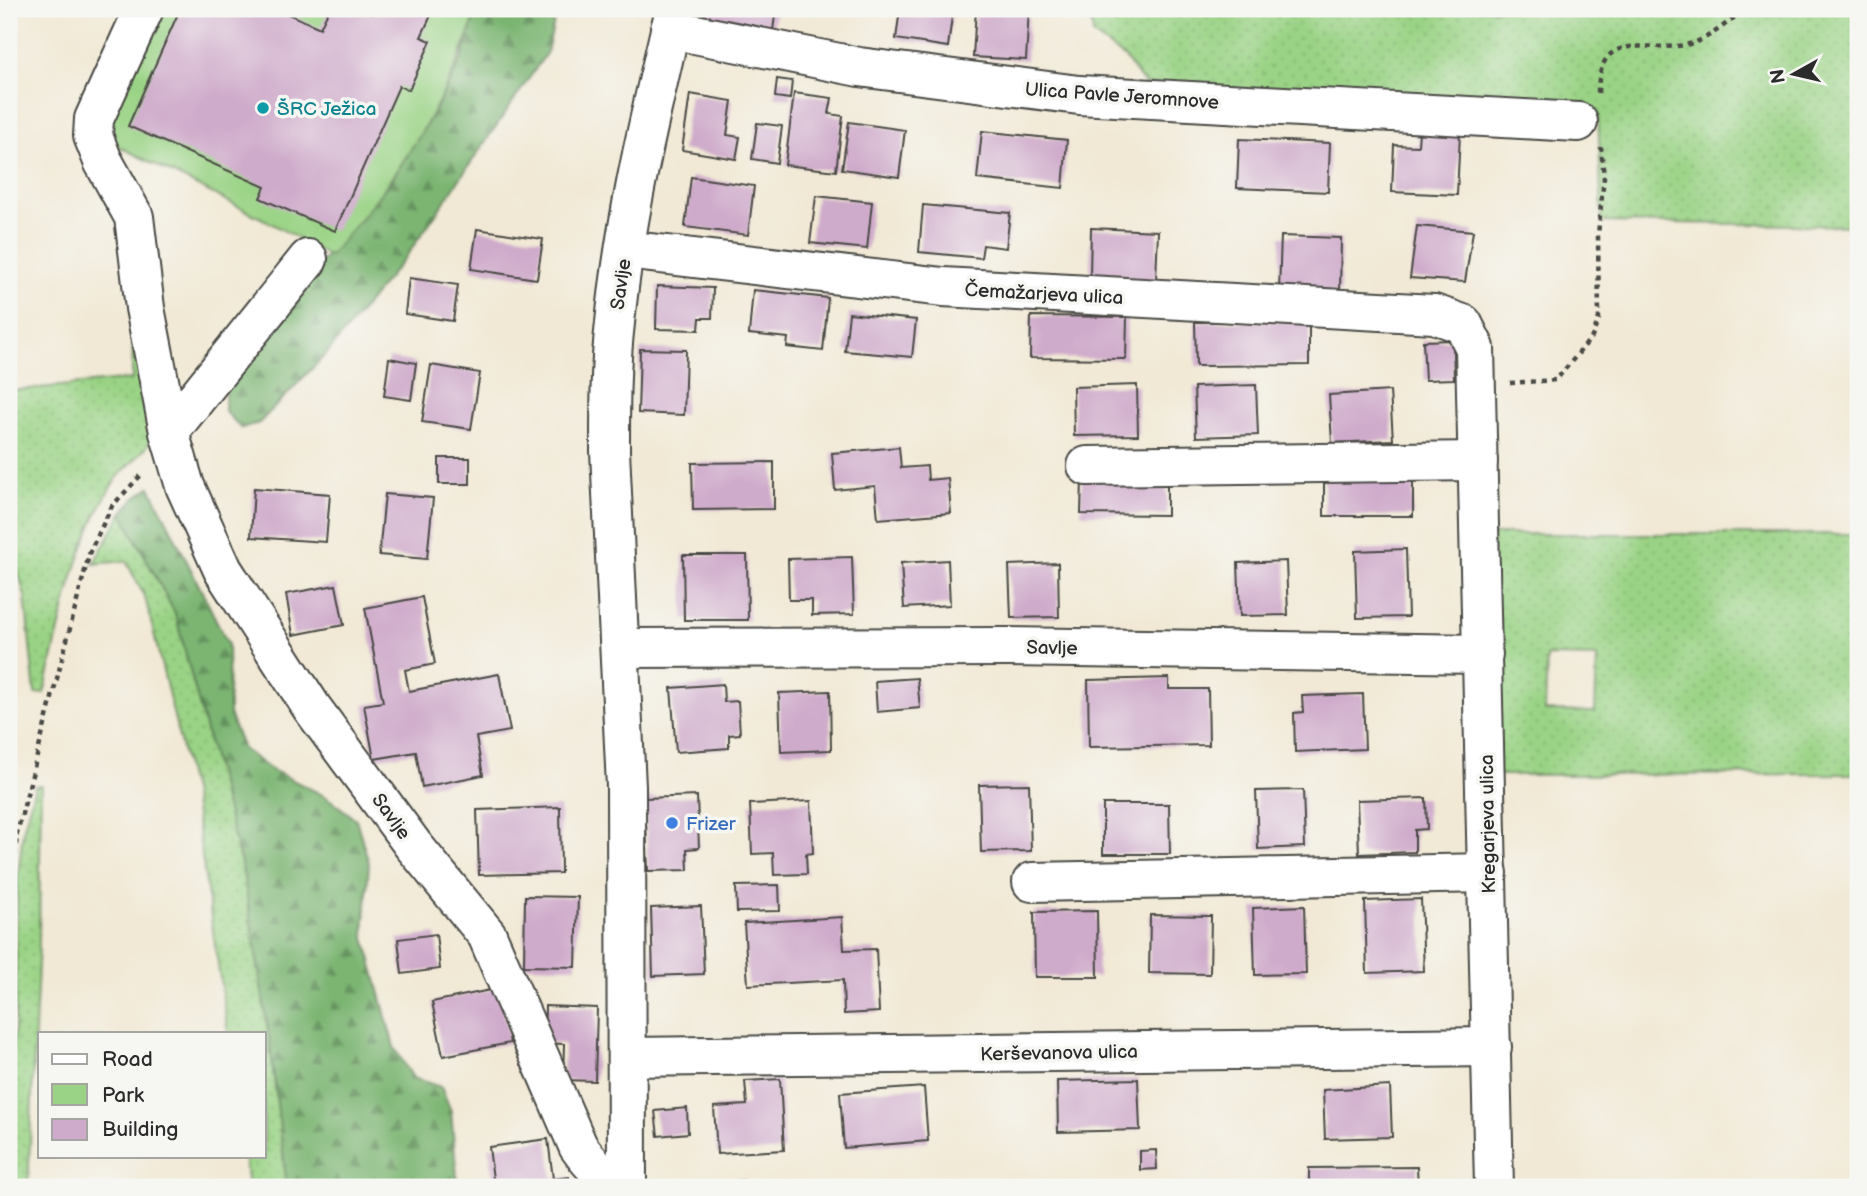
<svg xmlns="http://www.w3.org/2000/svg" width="1867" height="1196" font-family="'Balsamiq Sans',sans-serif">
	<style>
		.green { fill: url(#green-dots); stroke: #627f58; stroke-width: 2; fill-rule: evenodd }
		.forest { fill: url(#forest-firs); stroke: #53704e; stroke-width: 2 }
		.pitch { fill: #9ad385; stroke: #627f58; stroke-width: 2 }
		.building { fill: #cfabcb }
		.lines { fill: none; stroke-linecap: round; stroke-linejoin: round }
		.minor-casing { stroke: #494844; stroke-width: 42 }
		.path { stroke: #494844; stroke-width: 4.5; stroke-dasharray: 5 5; stroke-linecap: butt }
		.minor { stroke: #fff; stroke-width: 38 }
		.culture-dot { fill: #0f9aa8; stroke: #f6f6f2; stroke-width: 2.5 }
		.shop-dot { fill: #3f7fe0; stroke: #f6f6f2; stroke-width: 2.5 }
		.labels { text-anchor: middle; stroke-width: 7; stroke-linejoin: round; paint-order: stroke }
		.street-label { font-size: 19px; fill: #2b2b2b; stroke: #f6f6f2 }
		.culture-label { font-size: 19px; fill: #0d838f; stroke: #f6f6f2; text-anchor: start }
		.shop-label { font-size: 19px; fill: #366cbe; stroke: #f6f6f2; text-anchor: start }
	</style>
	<defs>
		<pattern id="green-dots" width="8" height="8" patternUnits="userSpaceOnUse" patternTransform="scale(1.75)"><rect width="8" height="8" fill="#9ad385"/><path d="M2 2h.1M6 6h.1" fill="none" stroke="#85b573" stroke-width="1.8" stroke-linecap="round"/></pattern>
		<pattern id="forest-firs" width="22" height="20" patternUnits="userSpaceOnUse" patternTransform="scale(1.75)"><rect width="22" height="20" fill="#7bb572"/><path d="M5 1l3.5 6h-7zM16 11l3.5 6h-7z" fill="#65935e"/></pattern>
	</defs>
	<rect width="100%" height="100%" fill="#f6f6f2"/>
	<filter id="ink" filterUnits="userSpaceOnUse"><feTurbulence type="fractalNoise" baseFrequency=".0143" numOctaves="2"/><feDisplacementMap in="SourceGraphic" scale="14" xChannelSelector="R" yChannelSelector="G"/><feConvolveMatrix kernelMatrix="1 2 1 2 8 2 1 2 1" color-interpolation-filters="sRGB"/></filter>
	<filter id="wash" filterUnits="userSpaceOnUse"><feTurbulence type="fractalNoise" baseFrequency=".00686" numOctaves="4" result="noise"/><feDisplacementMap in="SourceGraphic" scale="28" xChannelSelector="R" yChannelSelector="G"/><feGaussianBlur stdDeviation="1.57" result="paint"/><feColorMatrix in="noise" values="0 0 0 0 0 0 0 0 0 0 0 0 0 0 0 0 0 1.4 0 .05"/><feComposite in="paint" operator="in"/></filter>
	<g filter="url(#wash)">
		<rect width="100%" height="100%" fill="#f1e9d5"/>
		<g class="green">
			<polygon points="1090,9 1858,9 1858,226 1602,222 1598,111 1145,84 1125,58 1093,35"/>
			<path d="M133 330C138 346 159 410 157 422 155 449 127 462 114 482 74 545 62 621 44 693L35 694 25 596 9 539V391L132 379Z"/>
			<polygon points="122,513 175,613 243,871 269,1036 287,1187 248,1187 244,1156 264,1156 264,1033 228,1033 193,795 145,597 126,561 93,564"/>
			<path d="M1492 534H1858V774L1497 775ZM1547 656 1597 657 1595 712 1545 711Z"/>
			<polygon points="41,785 39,942 28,1187 9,1187 9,1083 15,1023 17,885 23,831 35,786"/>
		</g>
		<g class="forest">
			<polygon points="477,9 557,9 547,52 411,250 329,351 259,423 241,428 225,411 225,382 294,293 391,181 435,111 462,58"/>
			<polygon points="150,487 228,644 229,714 243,749 270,769 325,796 356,819 369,863 364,934 394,1047 413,1078 441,1087 451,1111 458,1187 287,1187 269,1036 243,871 175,613 122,513 136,497"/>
		</g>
		<path class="pitch" d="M154 9H477C448 103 394 183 329 256L265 220 108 141 114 94Z"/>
		<g id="blocks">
			<g class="building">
				<polygon points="180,9 277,9 320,28 329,9 359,9 372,14 374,9 434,9 421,37 431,41 409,90 399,86 335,231 260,198 265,187 128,126"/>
				<polygon points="705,9 776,9 773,30 704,19"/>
				<polygon points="900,9 953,9 948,47 896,39"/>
				<polygon points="976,9 1029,9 1026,60 973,57"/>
				<polygon points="777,79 792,81 790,99 775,97"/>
				<polygon points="794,93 832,98 829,114 843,116 836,171 785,165"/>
				<polygon points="690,94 732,101 727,135 740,137 736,159 682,150"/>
				<polygon points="849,122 905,130 899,177 842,169"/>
				<polygon points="757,123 782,126 777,163 752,159"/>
				<polygon points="982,131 1067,140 1063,188 977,179"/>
				<polygon points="1419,131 1460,133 1457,195 1392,192 1394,145 1418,146"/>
				<polygon points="1239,139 1330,143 1328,192 1237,188"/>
				<polygon points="691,177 754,186 748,235 685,227"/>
				<polygon points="816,196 872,202 867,249 810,243"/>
				<polygon points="923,205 1010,213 1006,248 983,245 981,258 919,252"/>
				<polygon points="1417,226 1473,231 1465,282 1410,278"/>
				<polygon points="1091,228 1158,231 1156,280 1090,277"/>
				<polygon points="477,229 543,239 537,279 471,269"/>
				<polygon points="1281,236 1341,238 1340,293 1279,291"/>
				<polygon points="409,278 458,285 453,321 405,314"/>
				<polygon points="657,286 713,288 712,318 700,318 699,330 656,329"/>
				<polygon points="753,290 828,298 823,351 787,347 788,338 749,334"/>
				<polygon points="849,313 916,320 912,357 845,351"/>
				<polygon points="1031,316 1127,317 1126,359 1030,358"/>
				<polygon points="1309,321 1309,365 1196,366 1195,322"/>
				<polygon points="1453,340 1454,379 1425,380 1423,341"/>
				<polygon points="640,349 686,350 684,415 638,413"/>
				<polygon points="389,358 416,363 411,400 384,396"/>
				<polygon points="431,365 480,373 471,429 422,422"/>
				<polygon points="1137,385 1138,435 1074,436 1073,387"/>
				<polygon points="1256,385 1258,435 1196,437 1194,387"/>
				<polygon points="1390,391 1393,440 1332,443 1329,395"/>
				<polygon points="899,447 901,468 927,466 928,480 948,478 951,513 878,519 875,486 835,490 832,453"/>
				<rect x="439" y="458" width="31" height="26"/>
				<polygon points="774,462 774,509 693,510 692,463"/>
				<polygon points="1413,476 1413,516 1324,516 1324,477"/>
				<polygon points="1082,479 1167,480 1167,515 1081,514"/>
				<polygon points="254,488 330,494 326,542 251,537"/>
				<polygon points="385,494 433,498 427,559 379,555"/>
				<polygon points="1406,549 1408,617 1357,618 1355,551"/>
				<polygon points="683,555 747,555 748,620 684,620"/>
				<polygon points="852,557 854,614 812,615 812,600 789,600 788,559"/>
				<polygon points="948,560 950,605 904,608 901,563"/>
				<polygon points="1286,561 1288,615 1240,616 1238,563"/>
				<polygon points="1058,563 1059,617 1011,618 1009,565"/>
				<polygon points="336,585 344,625 293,635 286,594"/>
				<polygon points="422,597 435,664 405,670 409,691 499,674 510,731 476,737 483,775 422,787 416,752 374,759 364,705 383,702 365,608"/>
				<polygon points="917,678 920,708 877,712 875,681"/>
				<polygon points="1169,678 1169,689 1208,689 1209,745 1089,747 1088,680"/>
				<polygon points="723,684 724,702 738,701 740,734 729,735 729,748 676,752 671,688"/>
				<polygon points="830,691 831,750 781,752 779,693"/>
				<polygon points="1363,694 1365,749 1295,752 1294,713 1303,712 1302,696"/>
				<polygon points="1029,784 1031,851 981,852 979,785"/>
				<polygon points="1303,790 1305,847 1258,849 1256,791"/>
				<polygon points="697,796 699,848 687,849 688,870 648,871 645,798"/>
				<polygon points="1426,798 1427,829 1415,830 1415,852 1359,854 1357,800"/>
				<polygon points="811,801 813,853 806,854 807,874 774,875 773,853 752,854 750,804"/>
				<polygon points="1103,804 1169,804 1170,854 1103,854"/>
				<polygon points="560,807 561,873 479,875 477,810"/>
				<polygon points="779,885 780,911 737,912 736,886"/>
				<polygon points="525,896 578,897 576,967 524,966"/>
				<polygon points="1421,899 1424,971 1367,973 1365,901"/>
				<polygon points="701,906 704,974 653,976 651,908"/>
				<polygon points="1304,906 1306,974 1255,975 1253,908"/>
				<polygon points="1097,911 1098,977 1035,977 1034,912"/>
				<polygon points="1150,915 1211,916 1210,974 1149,973"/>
				<polygon points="842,917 844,950 876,949 879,1012 844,1014 843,980 748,985 744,923"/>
				<polygon points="436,934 440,969 402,974 398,939"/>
				<polygon points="500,988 510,1043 443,1056 432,1002"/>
				<polygon points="545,1006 597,1008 595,1081 563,1080 564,1044 544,1043"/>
				<polygon points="780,1079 784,1150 717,1154 714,1107 747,1105 745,1081"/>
				<polygon points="1138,1079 1140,1130 1058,1132 1057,1081"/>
				<polygon points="1390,1086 1392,1137 1325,1139 1323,1090"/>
				<polygon points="924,1087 928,1141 844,1148 840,1093"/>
				<polygon points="687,1108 688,1133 658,1136 655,1111"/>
				<polygon points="548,1139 553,1179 569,1177 570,1187 494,1187 489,1147"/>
				<polygon points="1156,1150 1157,1169 1140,1170 1140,1151"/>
				<polygon points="1417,1167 1418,1187 1309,1187 1309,1168"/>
				<polygon points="744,1180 745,1187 695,1187 694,1184"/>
				<rect x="1171" y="1184" width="49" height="3"/>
			</g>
		</g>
	</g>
	<g filter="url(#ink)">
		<use href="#blocks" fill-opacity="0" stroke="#494844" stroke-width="2"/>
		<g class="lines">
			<defs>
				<g id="minor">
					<path d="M144 9 94 119 93 136 103 161 134 217 145 308 169 432 185 486 223 570 312 708 413 845 487 935 578 1146C591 1165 604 1178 625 1187"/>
					<polyline points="670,29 859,67 1079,95 1578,122"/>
					<polyline points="625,250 943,287 1434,314 1463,324 1475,348 1494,1187"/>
					<polyline points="169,432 308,259"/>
					<polyline points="1087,466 1478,461"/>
					<polyline points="620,648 1008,647 1483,654"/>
					<polyline points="1032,882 1488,873"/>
					<polyline points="627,1057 1492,1047"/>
					<path d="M627 1187 626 787 610 451C610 408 610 365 615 323 625 217 651 112 675 9"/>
				</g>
			</defs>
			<use href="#minor" class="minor-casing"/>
			<g class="path">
				<path d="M1598 93C1599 22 1651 58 1696 42 1714 35 1730 20 1746 9"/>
				<polyline points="1510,383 1556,380 1592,337 1599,318 1598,234 1604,177 1601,147"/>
				<polyline points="9,935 17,833 90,551 112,506 143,473"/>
			</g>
			<use href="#minor" class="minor"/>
		</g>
	</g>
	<circle class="culture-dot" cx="263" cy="108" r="7"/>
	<circle class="shop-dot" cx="672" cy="823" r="7"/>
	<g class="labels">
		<g class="street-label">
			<text transform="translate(1122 95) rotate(4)" y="7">Ulica Pavle Jeromnove</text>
			<text transform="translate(620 284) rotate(-82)" y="7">Savlje</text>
			<text transform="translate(1044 293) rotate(3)" y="7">Čemažarjeva ulica</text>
			<text transform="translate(1052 647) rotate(1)" y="7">Savlje</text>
			<text transform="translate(392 816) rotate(54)" y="7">Savlje</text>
			<text transform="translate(1487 824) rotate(-91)" y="7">Kregarjeva ulica</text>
			<text transform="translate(1059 1052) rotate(-1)" y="7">Kerševanova ulica</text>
		</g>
		<g class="culture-label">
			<text x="277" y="115">ŠRC Ježica</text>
		</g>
		<g class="shop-label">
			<text x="686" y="830">Frizer</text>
		</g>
	</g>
	<rect width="1867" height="1196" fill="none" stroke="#f6f6f2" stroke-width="35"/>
	<rect x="38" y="1032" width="228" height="126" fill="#f6f6f2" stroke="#a5a5a2" stroke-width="2"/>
	<rect x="52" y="1054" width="35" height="10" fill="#ffffff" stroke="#a5a5a2" stroke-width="2"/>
	<text x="102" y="1066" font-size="21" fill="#2b2b2b">Road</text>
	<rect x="52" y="1084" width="35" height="21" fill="#9ad385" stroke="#a5a5a2" stroke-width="2"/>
	<text x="102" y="1102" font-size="21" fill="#2b2b2b">Park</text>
	<rect x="52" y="1119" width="35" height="21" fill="#cfabcb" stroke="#a5a5a2" stroke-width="2"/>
	<text x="102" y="1136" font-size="21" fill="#2b2b2b">Building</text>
	<g transform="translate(1794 74) rotate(262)" stroke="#f6f6f2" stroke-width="5" paint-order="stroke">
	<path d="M0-5L12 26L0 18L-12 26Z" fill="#2b2b2b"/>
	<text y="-10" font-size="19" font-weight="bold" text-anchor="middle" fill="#2b2b2b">N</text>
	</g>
</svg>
